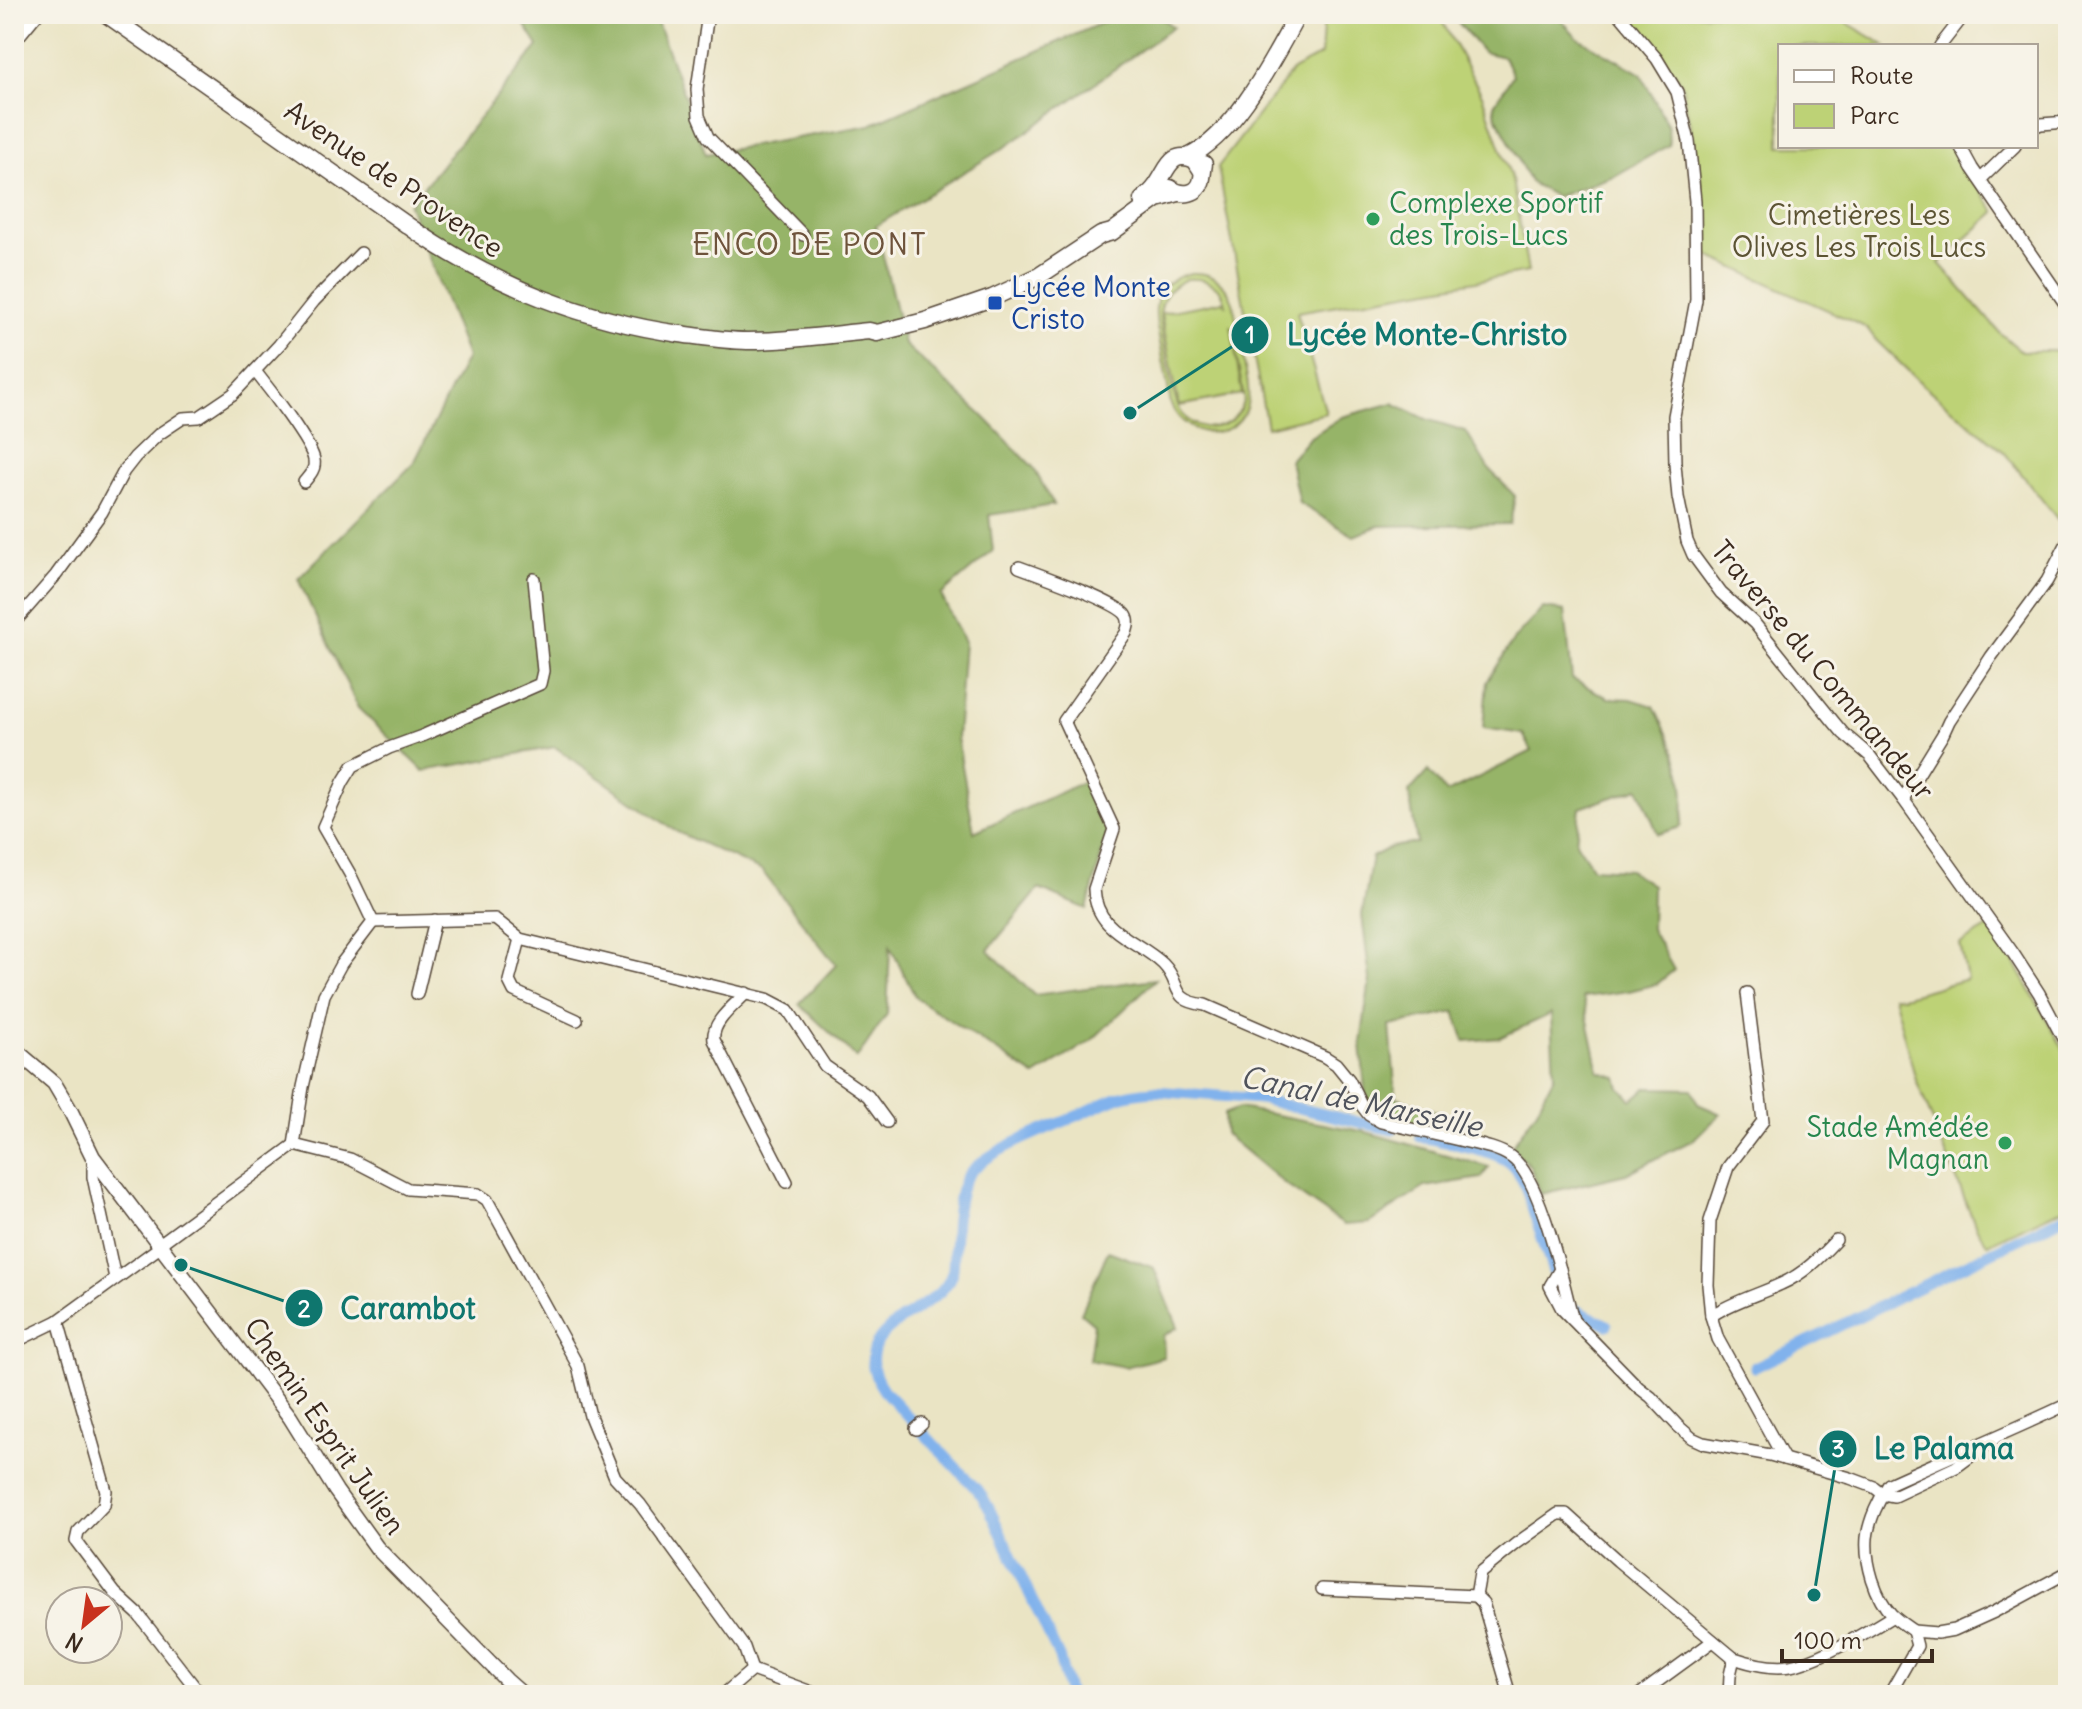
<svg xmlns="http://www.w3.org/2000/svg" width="2082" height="1709" font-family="Delius,sans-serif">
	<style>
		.green { fill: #bdd276; stroke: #7c7e4a; stroke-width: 2; fill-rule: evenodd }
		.forest { fill: #96b467; stroke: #686f42; stroke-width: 2 }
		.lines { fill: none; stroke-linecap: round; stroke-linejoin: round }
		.canal { stroke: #81b2ec; stroke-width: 11 }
		.minor-casing { stroke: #554637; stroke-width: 14 }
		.tertiary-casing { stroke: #554637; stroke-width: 17 }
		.secondary-casing { stroke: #554637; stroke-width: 19 }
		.minor { stroke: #fff; stroke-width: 11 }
		.tertiary { stroke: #fff; stroke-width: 14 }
		.secondary { stroke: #fff; stroke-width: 16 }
		.leisure-dot { fill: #2e9e5b; stroke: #f7f3e8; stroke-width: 3 }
		.transit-dot { fill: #1a4fb4; stroke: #f7f3e8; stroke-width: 3 }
		.labels { text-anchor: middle; stroke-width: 6; stroke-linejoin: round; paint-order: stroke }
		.street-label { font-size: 28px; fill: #3b2a1e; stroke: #f7f3e8 }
		.leisure-label { font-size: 28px; fill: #27864d; stroke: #f7f3e8; text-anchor: start }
		.park-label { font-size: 28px; fill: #5c5434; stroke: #f7f3e8 }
		.transit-label { font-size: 28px; fill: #164399; stroke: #f7f3e8; text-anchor: start }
		.neighbourhood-label { font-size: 30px; letter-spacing: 2px; fill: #6e533b; stroke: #f7f3e8 }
		.water-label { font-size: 30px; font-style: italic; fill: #50535c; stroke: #f7f3e8 }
		.leader { fill: none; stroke: #0f766e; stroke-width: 3 }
		.callout-dot { fill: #0f766e; stroke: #f7f3e8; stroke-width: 3 }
		.mark-label { font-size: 24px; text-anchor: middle; font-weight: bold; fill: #fff }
		.callout-label { font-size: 30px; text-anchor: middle; font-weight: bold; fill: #0f766e; stroke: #f7f3e8; stroke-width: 6; stroke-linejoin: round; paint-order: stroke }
	</style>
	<rect width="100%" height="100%" fill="#f7f3e8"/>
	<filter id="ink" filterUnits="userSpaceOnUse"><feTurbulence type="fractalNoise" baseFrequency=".0125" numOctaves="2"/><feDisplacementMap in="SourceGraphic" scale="16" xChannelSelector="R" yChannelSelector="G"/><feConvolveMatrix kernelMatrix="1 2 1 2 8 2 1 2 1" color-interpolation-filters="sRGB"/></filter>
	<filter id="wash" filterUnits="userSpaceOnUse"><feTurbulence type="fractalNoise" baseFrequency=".006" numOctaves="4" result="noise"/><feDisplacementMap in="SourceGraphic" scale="32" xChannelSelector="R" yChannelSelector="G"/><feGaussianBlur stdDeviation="1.8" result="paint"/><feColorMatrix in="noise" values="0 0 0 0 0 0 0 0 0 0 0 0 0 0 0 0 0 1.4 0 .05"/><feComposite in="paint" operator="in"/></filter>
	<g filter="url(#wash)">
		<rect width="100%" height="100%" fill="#eae4c4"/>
		<g class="green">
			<polygon points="1324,14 1438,14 1482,95 1512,180 1528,272 1297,312 1326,413 1267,427 1218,167 1293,70 1321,55"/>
			<polygon points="1624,14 1832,14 1886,46 1780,46 1780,146 1959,146 1976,182 1995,212 1939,263 2000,333 2021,351 2068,351 2067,531 2004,452 1923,385 1876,340 1867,328 1700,252 1701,180 1682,86 1676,75"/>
			<path d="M1191 273C1212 272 1226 283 1233 302 1237 323 1240 343 1244 363 1246 375 1250 388 1248 400 1241 442 1189 443 1171 405 1168 386 1164 367 1161 348 1154 312 1147 284 1191 273ZM1187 279C1206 277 1225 287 1226 306L1224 301 1161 313 1179 406 1242 394 1231 325 1244 398C1241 411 1233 422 1220 426 1206 430 1189 425 1181 412 1171 396 1164 339 1160 318 1160 298 1169 286 1187 279Z"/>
			<polygon points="1989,927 2014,962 2068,1057 2068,1206 1987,1244 1976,1227 1916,1080 1893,996 1902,997 1967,979 1960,944"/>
		</g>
		<g class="forest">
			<polygon points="518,14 654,14 706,154 870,125 1122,14 1156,14 1173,27 1010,144 876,226 904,344 983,416 1033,467 1054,505 989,515 993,551 941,595 964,642 957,738 974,832 1085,781 1108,830 1087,909 1039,889 988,950 1034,995 1156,979 1092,1040 1035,1076 916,998 890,946 887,1014 857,1058 799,1004 836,965 762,871 677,832 555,747 424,771 358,708 298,579 414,463 467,357 409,205 538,46"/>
			<polygon points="1451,14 1556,14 1577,37 1641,74 1668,126 1669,145 1616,175 1556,197 1530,182 1496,116 1494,105 1513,75 1504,57 1483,52"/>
			<polygon points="1393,403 1426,419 1466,431 1488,468 1515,496 1510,524 1378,526 1354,536 1299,503 1290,460 1309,438 1342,417"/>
			<path d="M1543 608 1565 611 1572 679 1608 698 1631 699 1654 706C1674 747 1691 780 1681 827L1658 834 1639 788 1580 808 1576 842 1593 868 1629 870 1652 885 1651 929 1674 970 1657 984 1629 991 1583 997 1599 1072 1617 1077 1620 1088 1632 1100 1646 1088 1692 1089 1698 1104 1721 1114 1693 1140 1626 1174 1541 1194 1530 1166 1511 1147 1537 1110 1554 1076 1551 1014 1499 1038 1465 1041 1455 1012 1390 1026 1396 1097 1443 1114 1445 1130 1387 1118 1374 1112 1366 1102 1361 1043 1370 979 1362 915 1372 857 1391 847 1417 843 1409 792 1428 771 1447 793 1532 751 1523 734 1483 728 1487 682 1514 639Z"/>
			<polygon points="1239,1108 1366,1132 1489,1167 1481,1178 1425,1187 1369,1223 1344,1225 1286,1185 1225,1134 1224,1114"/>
			<polygon points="1108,1251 1154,1268 1178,1327 1163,1336 1164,1357 1125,1367 1089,1360 1094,1324 1081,1313"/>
		</g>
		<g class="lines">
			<g class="canal">
				<path d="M1420 1137C1443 1142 1494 1149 1511 1164 1519 1171 1523 1181 1527 1191L1561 1297 1568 1306 1607 1325"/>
				<polyline points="1755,1367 2068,1215"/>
				<path d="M1069 1695 1059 1657 990 1510 981 1494 884 1391C846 1336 910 1320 941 1291 948 1285 951 1277 953 1269 955 1245 954 1197 966 1178 982 1152 1043 1131 1072 1118 1088 1111 1105 1102 1122 1096 1132 1093 1142 1092 1153 1091L1260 1099 1392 1130"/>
			</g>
		</g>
	</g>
	<g filter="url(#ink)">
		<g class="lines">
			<defs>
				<g id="minor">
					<polyline points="708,14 697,89 699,116 708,137 803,235"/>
					<polyline points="1619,14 1657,59 1677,92 1689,141 1695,201 1696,300 1674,416 1675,464 1678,497 1687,541 1693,555 1721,593 1755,624 1833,721 1843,733 1870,756 1903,799 2013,953 2039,993 2068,1048"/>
					<polyline points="14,42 37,14"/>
					<polyline points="1940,46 1965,14"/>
					<polyline points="2036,126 2041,124 2068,122"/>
					<polyline points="1960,146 1972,168 2068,308"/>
					<polyline points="1981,179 2015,146"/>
					<path d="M255 371C267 386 312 444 314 460 316 469 309 476 304 482"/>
					<path d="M1019 567C1038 574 1117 602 1126 615 1130 621 1128 627 1126 633L1064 721 1114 829 1094 889C1096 933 1137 939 1163 964 1183 984 1168 1000 1205 1005L1325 1057 1336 1064 1349 1080 1362 1106 1369 1115 1381 1122C1407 1128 1433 1134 1459 1140 1475 1144 1496 1147 1511 1157 1541 1177 1563 1283 1573 1320"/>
					<polyline points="14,623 56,575 102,512 124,471 135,457 159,434 183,418 199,417 233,394 279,345 314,301 361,253"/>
					<polyline points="1903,799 1943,734 1949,721 1991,657 2047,581 2068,541"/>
					<polyline points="373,922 495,919 520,939 767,999 788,1010 825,1066 868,1096 887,1122"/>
					<polyline points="520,939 509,981 514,991 577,1020"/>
					<path d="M746 993C735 1005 711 1022 714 1040L787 1182"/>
					<path d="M1747 993 1763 1121 1728 1167 1710 1221 1708 1285 1711 1316C1733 1301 1758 1295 1781 1284 1804 1274 1820 1257 1836 1240"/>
					<polyline points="417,994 435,920"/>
					<polyline points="294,1145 350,1159 408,1189 478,1194 487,1200 578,1366 590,1416 615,1477 640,1504 744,1647 752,1670"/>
					<polyline points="93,1157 93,1177 115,1278"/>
					<polyline points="1560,1269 1550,1286 1562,1309 1638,1387 1651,1397 1678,1426 1692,1438 1703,1443 1770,1455 1850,1478 1874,1487 1883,1494 1894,1496 1956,1467 1994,1439"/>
					<polyline points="1711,1316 1718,1339 1784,1459"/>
					<polyline points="58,1321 106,1491 104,1505 78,1532 76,1541 115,1593 138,1614 201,1695"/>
					<polyline points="14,1338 23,1338 58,1321 160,1247 165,1240 294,1145 303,1087 324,995 341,964 373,922 350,874 323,827 343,782 353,766 389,748 422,736 540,684 543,671 534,579"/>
					<polyline points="916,1429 922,1424"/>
					<polyline points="1322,1589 1476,1596 1483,1603 1510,1695"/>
					<path d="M1476 1596 1480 1573 1517 1543 1558 1514H1566L1618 1561 1734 1658C1752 1664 1771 1669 1790 1666 1819 1661 1867 1632 1893 1616"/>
					<path d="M1913 1631C1906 1626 1898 1621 1892 1615 1875 1597 1865 1563 1867 1538 1869 1520 1879 1499 1889 1484 1948 1457 2009 1432 2068 1404"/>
					<polyline points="1913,1631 1937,1633 1954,1630 1994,1612 2068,1572"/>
					<polyline points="723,1695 752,1670 819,1695"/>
					<polyline points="1639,1695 1713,1641"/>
					<polyline points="1729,1695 1730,1675 1734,1658"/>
					<polyline points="1889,1695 1917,1646 1913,1631"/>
				</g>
				<polyline id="tertiary" points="14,1049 54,1083 70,1110 93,1157 290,1417 336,1491 377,1548 506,1680 523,1695"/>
				<g id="secondary">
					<path d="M106 14 420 234C501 288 584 320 680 334 702 337 725 341 747 341 788 341 829 335 869 331L877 333 925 321 992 298 1039 276 1101 235 1112 232 1157 199 1178 193"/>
					<path d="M1188 157C1236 134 1273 59 1298 14"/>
					<path d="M1170 188C1182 197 1200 195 1202 178 1203 173 1203 168 1204 164"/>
					<path d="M1142 200C1147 196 1152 192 1156 186 1168 170 1170 149 1195 160L1202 171"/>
				</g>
			</defs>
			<use href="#minor" class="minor-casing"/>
			<use href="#tertiary" class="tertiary-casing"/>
			<use href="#secondary" class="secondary-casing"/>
			<use href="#minor" class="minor"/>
			<use href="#tertiary" class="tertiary"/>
			<use href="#secondary" class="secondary"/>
		</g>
	</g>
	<g class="leisure-dot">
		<circle cx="1373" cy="219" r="8"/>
		<circle cx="2005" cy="1143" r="8"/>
	</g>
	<rect class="transit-dot" x="987" y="295" width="16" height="16" rx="4"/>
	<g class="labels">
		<g class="street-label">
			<text transform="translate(394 179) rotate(34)" y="10">Avenue de Provence</text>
			<text transform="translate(1823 670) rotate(50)" y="10">Traverse du Commandeur</text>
			<text transform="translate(325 1426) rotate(55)" y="10">Chemin Esprit Julien</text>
		</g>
		<g class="leisure-label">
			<text x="1389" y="213">Complexe Sportif<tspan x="1389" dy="32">des Trois-Lucs</tspan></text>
			<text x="1989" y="1137" text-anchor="end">Stade Amédée<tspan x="1989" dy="32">Magnan</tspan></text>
		</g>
		<g class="park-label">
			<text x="1859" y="225">Cimetières Les<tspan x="1859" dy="32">Olives Les Trois Lucs</tspan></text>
		</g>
		<g class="transit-label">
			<text x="1011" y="297">Lycée Monte<tspan x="1011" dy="32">Cristo</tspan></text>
		</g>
		<g class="neighbourhood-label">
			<text x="810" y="255">ENCO DE PONT</text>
		</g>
		<g class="water-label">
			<text transform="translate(1361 1102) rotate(12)" y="10">Canal de Marseille</text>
		</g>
	</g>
	<path class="leader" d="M1130 413L1250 335M181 1265L304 1308M1814 1595L1838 1449"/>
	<g class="callout-dot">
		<circle cx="1130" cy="413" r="8"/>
		<circle cx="181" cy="1265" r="8"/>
		<circle cx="1814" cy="1595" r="8"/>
		<circle cx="1250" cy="335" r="20"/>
		<circle cx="304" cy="1308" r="20"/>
		<circle cx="1838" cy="1449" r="20"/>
	</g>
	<g class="mark-label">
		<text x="1250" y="343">1</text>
		<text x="304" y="1317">2</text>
		<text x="1838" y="1457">3</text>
	</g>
	<g class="callout-label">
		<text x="1427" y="345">Lycée Monte-Christo</text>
		<text x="408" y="1319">Carambot</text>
		<text x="1944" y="1459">Le Palama</text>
	</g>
	<rect width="2082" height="1709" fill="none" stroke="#f7f3e8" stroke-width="48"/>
	<rect x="1778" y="44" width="260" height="104" fill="#f7f3e8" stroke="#aca397" stroke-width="2"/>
	<rect x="1794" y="70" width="40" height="12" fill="#ffffff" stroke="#aca397" stroke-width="2"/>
	<text x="1850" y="84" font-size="24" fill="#3b2a1e">Route</text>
	<rect x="1794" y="104" width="40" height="24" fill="#bdd276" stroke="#aca397" stroke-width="2"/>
	<text x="1850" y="124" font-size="24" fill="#3b2a1e">Parc</text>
	<g transform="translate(84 1625) rotate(209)"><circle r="38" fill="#f7f3e8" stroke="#aca397" stroke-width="2"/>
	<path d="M0-6L14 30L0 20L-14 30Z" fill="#c8321e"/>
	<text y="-12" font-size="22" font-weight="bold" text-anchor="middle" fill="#3b2a1e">N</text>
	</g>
	<path d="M1782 1649v12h150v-12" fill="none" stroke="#3b2a1e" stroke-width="4"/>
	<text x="1794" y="1649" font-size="24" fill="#3b2a1e" stroke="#f7f3e8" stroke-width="6" paint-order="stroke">100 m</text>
</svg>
